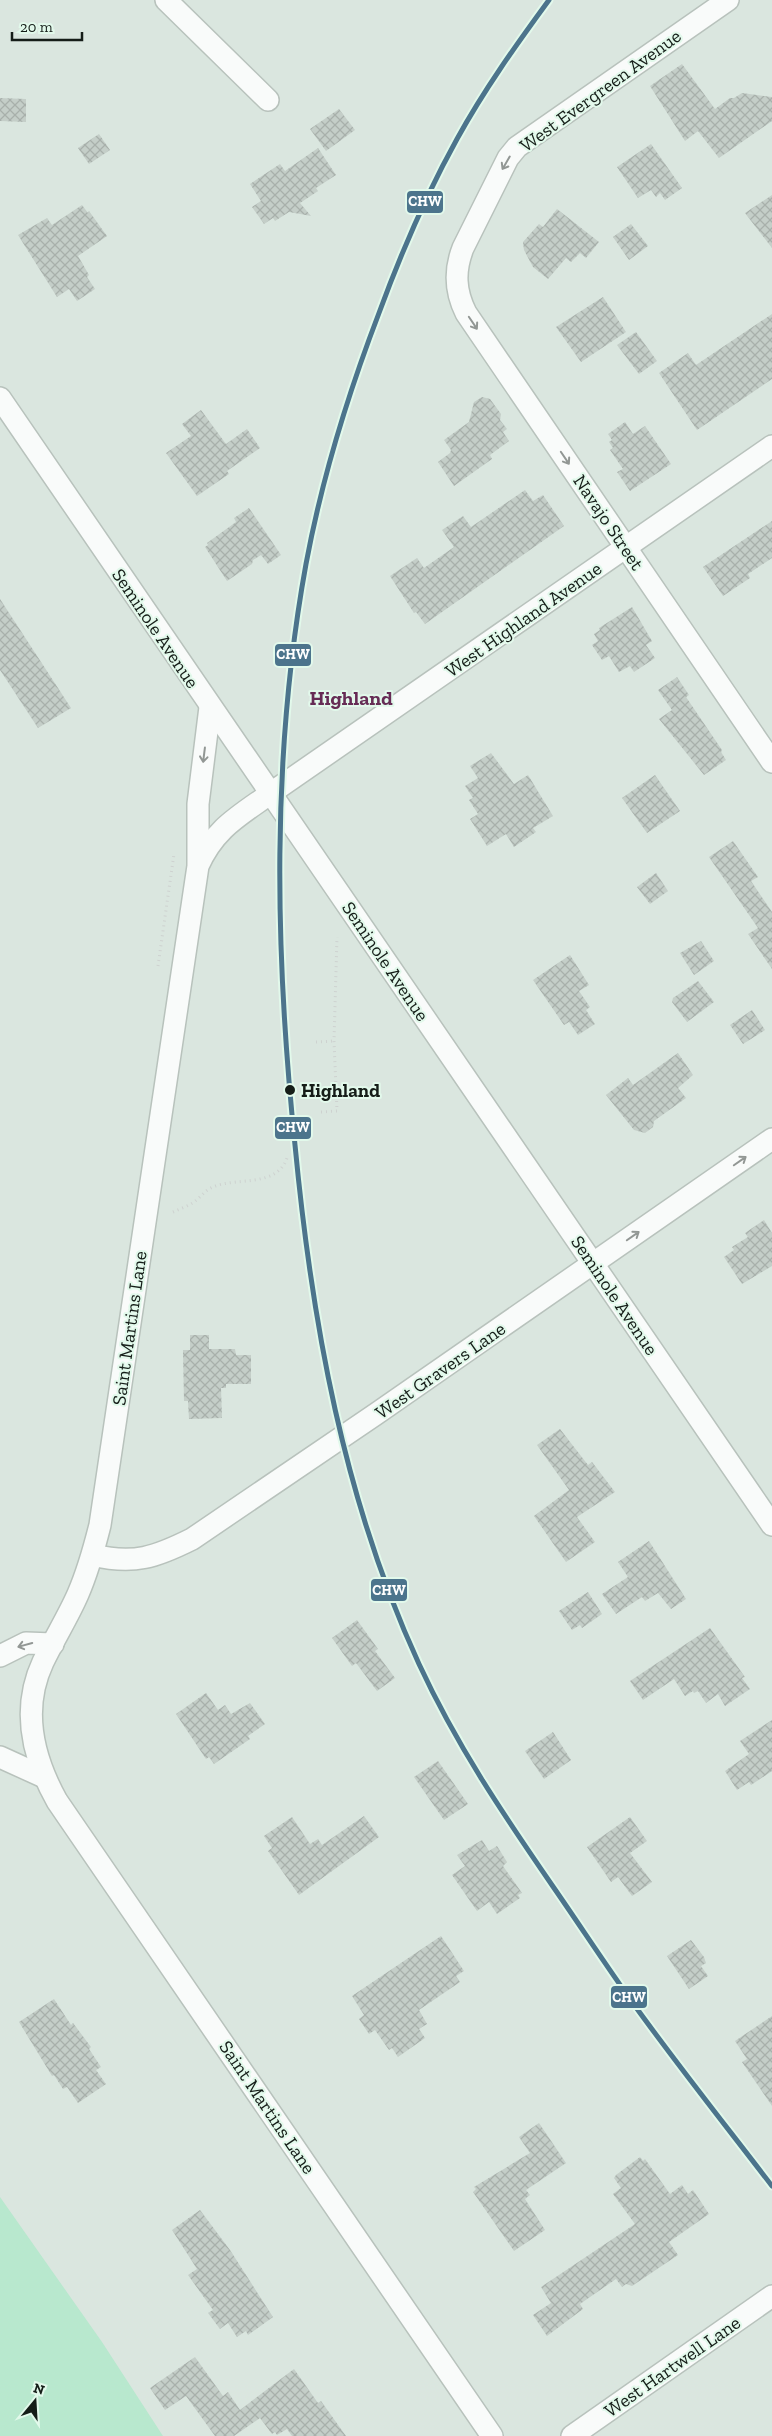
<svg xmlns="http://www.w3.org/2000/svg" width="772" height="2436" font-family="'Zilla Slab',serif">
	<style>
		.grass { fill: #b8e8ce }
		.building { fill: url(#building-cross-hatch) }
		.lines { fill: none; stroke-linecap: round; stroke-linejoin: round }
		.minor-casing { stroke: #b8c2bc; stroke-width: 24 }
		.path { stroke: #ced2d0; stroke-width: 3; stroke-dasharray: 1 4; stroke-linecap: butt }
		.minor { stroke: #f9fbfa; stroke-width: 21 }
		.rail-1-casing { stroke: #e2f9eb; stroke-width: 9 }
		.rail-1 { stroke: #4c748c; stroke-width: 5 }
		.oneway { stroke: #929794 }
		.stop-dot { fill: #151d18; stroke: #e2f9eb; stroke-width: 2 }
		.labels { text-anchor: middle; stroke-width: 4; stroke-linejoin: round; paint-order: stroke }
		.street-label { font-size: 19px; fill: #151d18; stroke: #e2f9eb }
		.stop-label { font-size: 19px; font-weight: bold; fill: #151d18; stroke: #e2f9eb; text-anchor: start }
		.neighbourhood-label { font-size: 20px; font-weight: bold; fill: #662c55; stroke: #e2f9eb }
		.line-badge { stroke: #e2f9eb; stroke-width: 2 }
		.badge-label { font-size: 14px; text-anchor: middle; font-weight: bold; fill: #fff }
	</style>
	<defs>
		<pattern id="building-cross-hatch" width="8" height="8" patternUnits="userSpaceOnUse" patternTransform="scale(1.25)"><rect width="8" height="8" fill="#c4cec8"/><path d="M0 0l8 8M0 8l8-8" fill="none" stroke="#a8b0ab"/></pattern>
	</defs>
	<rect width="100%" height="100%" fill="#dae6df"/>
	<polygon class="grass" points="0,2197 102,2342 163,2436 0,2436"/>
	<g class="building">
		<polygon points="682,64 715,109 730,98 734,98 742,93 772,97 772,121 719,158 698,131 685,141 650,86"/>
		<polygon points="0,98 26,99 26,122 0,121"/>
		<polygon points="339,109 355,130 326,151 310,129"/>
		<polygon points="99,134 110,150 89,164 78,148"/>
		<polygon points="651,144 682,188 665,200 660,193 656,197 651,190 638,198 617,167"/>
		<polygon points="318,148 336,175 316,188 318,191 300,203 311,216 289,212 275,221 273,218 264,224 252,207 261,201 250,184 280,164 285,171"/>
		<polygon points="772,195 772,248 745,213"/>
		<polygon points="82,205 88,213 89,211 107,236 78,256 89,275 87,277 95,289 77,301 69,289 57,297 18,235 47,218 52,225"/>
		<polygon points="557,209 599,242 586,258 580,253 571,262 566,258 548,279 533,267 524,250 523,242 539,224 543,227"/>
		<polygon points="631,224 648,246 629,260 613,237"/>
		<polygon points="603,297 626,332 581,362 556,327"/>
		<polygon points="772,314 772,379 697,430 659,373 688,353 696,365"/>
		<polygon points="636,332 657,361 639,374 617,345"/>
		<polygon points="482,397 490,399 501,414 500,420 507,429 503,432 509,441 490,455 492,459 454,486 438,462 450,453 451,450 444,440 469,422 474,402"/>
		<polygon points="201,410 226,444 247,429 260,448 227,471 229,474 197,496 166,453 191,436 182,424"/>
		<polygon points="625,422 633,434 645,426 671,464 630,491 617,472 623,469 610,450 613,448 609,442 612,440 608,434"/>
		<polygon points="525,490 533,501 543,495 564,526 425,624 416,612 414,613 390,576 417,558 424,568 454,547 442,530 463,516 471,527"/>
		<polygon points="249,508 281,555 268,564 261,555 253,560 252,564 227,581 205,547 208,545 207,543 236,522 234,518"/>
		<polygon points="772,521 772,558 748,574 750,578 723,596 703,567"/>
		<polygon points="0,599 71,708 38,728 0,670"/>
		<polygon points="632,607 652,641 646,645 655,658 634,672 630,666 619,672 609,656 602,660 592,645 598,641 594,634 600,630 599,628"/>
		<polygon points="677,677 689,695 686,697 722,750 721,752 726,760 704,775 659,719 672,710 658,690"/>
		<polygon points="491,753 514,784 528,775 553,816 533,828 536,832 514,847 506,834 487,846 470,819 478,814 469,800 473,798 465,786 478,778 470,766"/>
		<polygon points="655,775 680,811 647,833 622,798"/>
		<polygon points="733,841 758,877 751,881 772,912 772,969 748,934 758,928 709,857"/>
		<polygon points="656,873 668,891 650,904 637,887"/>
		<polygon points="701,941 714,961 694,975 680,953"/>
		<polygon points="570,955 589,985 579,991 590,1007 586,1010 595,1024 578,1035 569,1022 564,1025 533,980"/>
		<polygon points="698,981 714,1002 687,1022 672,1002 673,998"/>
		<polygon points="752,1010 765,1030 743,1044 730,1025"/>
		<polygon points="678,1053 693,1075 678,1088 686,1098 654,1121 653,1127 645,1133 634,1130 606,1095 628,1078 633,1085"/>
		<polygon points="764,1220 772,1233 772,1266 742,1284 724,1257 734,1250 732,1247 748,1237 745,1233"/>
		<polygon points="190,1335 209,1335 209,1349 235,1349 236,1355 251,1355 251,1384 226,1384 226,1388 221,1388 222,1418 189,1419 188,1401 184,1401 183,1350 190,1350"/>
		<polygon points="560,1429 588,1465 592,1462 615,1492 577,1517 595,1542 566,1562 534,1516 569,1490 537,1445"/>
		<polygon points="649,1541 686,1599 671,1609 658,1593 645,1601 642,1597 616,1614 602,1594 628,1577 618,1562"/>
		<polygon points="588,1592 602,1614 582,1628 580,1625 572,1630 559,1611"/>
		<polygon points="357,1620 378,1649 375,1651 395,1678 377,1691 356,1663 352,1666 332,1638"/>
		<polygon points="710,1628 745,1677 742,1678 750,1689 725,1706 718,1694 706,1703 698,1691 694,1693 693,1691 685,1696 674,1679 643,1700 630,1681"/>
		<polygon points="206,1693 218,1710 225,1705 231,1714 250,1703 265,1724 248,1736 250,1739 214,1764 209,1757 206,1759 176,1714"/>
		<polygon points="772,1720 772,1771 751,1785 749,1782 737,1790 725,1771 749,1754 740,1741"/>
		<polygon points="553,1732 571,1760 544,1779 525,1751"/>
		<polygon points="438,1761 468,1804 444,1820 414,1777"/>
		<polygon points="364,1816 379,1837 299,1895 268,1851 272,1848 264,1836 292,1817 310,1844 318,1839 322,1845"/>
		<polygon points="630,1817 647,1841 630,1853 652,1882 632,1896 618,1877 611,1882 587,1847"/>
		<polygon points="482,1840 489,1851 497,1846 507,1862 503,1866 522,1893 518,1895 520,1898 497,1914 489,1902 477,1911 452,1875 465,1866 457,1855"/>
		<polygon points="441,1936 464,1971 456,1976 460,1982 419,2010 427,2024 419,2029 425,2038 398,2057 392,2048 389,2050 375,2030 369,2034 359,2019 364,2015 352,1996"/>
		<polygon points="691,1940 704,1957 706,1963 701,1966 708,1976 689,1989 667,1956"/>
		<polygon points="54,1999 71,2025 73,2023 91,2047 89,2049 101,2067 96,2070 106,2084 78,2103 67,2087 63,2089 54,2075 52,2076 19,2022"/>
		<polygon points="772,2016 772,2106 742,2062 747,2059 735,2041"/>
		<polygon points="539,2123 566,2163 526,2190 530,2195 525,2199 545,2230 514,2251 473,2192 476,2189 474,2187 530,2153 519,2137"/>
		<polygon points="640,2157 643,2161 645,2159 670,2194 682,2185 688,2194 693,2190 709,2214 669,2242 678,2255 632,2286 626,2284 622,2287 616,2279 580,2304 583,2309 547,2336 533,2315 551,2303 541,2287 635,2224 613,2194 621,2188 614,2178 616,2175"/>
		<polygon points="200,2210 230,2250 273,2317 248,2335 246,2331 237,2337 228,2323 220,2329 208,2313 213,2310 188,2275 197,2269 172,2230"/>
		<polygon points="195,2357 223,2396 228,2392 240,2410 294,2369 318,2403 321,2401 346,2436 292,2436 287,2429 277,2435 275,2432 272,2434 260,2418 234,2436 215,2436 186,2396 165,2410 150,2388"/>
	</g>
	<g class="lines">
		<defs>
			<g id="minor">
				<polyline points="166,0 268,100"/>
				<path d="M728 0 517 147 508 158 463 248C454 271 455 291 466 313L772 762"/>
				<polyline points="0,398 772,1525"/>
				<polyline points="198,863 198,804 210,707"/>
				<path d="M93 1555C134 1565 156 1557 192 1539L376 1414 772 1139"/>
				<polyline points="0,1656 26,1643 53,1644"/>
				<polyline points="0,1757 44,1777"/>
				<path d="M492 2436 57 1801C33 1758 21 1709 43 1662 54 1639 68 1617 78 1594 88 1571 94 1549 100 1525L198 866C215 828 239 816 271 793L772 446"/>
				<polyline points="572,2436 772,2296"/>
			</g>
		</defs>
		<use href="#minor" class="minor-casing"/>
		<g class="path">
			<polyline points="158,966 174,854"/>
			<polyline points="316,1042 334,1041"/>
			<polyline points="321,1112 337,1111 334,1041 337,937"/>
			<path d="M173 1212C180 1209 188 1206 194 1202 201 1197 205 1190 213 1187 235 1177 277 1188 287 1158"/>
		</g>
		<use href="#minor" class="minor"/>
		<defs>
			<path id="rail-1" d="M549 0C516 45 484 90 457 139 426 195 401 253 379 313 348 394 322 478 306 564 271 756 275 952 295 1145 312 1323 344 1501 419 1664 457 1746 503 1814 554 1888 581 1927 607 1967 635 2006 679 2067 726 2126 772 2186"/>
		</defs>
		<use href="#rail-1" class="rail-1-casing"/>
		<use href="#rail-1" class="rail-1"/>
	</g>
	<defs><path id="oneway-shaft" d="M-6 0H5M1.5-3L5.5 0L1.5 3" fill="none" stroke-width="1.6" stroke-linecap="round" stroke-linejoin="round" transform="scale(1.25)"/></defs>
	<g class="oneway">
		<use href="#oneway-shaft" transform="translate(506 163) rotate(120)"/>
		<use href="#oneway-shaft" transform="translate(473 323) rotate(56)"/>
		<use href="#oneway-shaft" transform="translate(565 458) rotate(56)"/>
		<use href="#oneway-shaft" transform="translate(204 755) rotate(97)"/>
		<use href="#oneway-shaft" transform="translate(740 1161) rotate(-35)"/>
		<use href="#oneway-shaft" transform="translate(633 1236) rotate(-35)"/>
		<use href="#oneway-shaft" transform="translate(25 1645) rotate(165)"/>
	</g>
	<circle class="stop-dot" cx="290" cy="1090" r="6"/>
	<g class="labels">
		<g class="street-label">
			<text transform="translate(600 90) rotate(-36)" y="7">West Evergreen Avenue</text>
			<text transform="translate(609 522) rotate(56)" y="7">Navajo Street</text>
			<text transform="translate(523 619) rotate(-35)" y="7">West Highland Avenue</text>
			<text transform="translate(156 628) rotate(56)" y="7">Seminole Avenue</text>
			<text transform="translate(386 961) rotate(56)" y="7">Seminole Avenue</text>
			<text transform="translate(615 1295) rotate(56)" y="7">Seminole Avenue</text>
			<text transform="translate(129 1328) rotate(-82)" y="7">Saint Martins Lane</text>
			<text transform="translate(440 1370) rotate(-35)" y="7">West Gravers Lane</text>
			<text transform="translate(268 2107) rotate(56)" y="7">Saint Martins Lane</text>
			<text transform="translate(672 2366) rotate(-35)" y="7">West Hartwell Lane</text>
		</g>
		<g class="stop-label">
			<text x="301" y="1097">Highland</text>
		</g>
		<g class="neighbourhood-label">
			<text x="351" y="705">Highland</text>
		</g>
	</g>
	<g class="line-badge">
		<rect x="406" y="190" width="38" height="24" rx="5" fill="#4c748c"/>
		<rect x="274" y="643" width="38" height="24" rx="5" fill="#4c748c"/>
		<rect x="274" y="1116" width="38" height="24" rx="5" fill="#4c748c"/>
		<rect x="370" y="1578" width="38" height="24" rx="5" fill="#4c748c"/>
		<rect x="610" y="1985" width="38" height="24" rx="5" fill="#4c748c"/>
	</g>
	<g class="badge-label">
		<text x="425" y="206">CHW</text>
		<text x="293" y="659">CHW</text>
		<text x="293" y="1132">CHW</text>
		<text x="389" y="1595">CHW</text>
		<text x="629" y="2002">CHW</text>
	</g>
	<g transform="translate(35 2401) rotate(18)" stroke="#e2f9eb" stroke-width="4" paint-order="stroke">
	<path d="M0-4L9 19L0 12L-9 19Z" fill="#151d18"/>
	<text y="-8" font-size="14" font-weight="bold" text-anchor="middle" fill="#151d18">N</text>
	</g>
	<path d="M12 32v8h70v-8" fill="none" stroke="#151d18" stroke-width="2.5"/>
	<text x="20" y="32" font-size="15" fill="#151d18" stroke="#e2f9eb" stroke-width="4" paint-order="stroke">20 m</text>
</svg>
